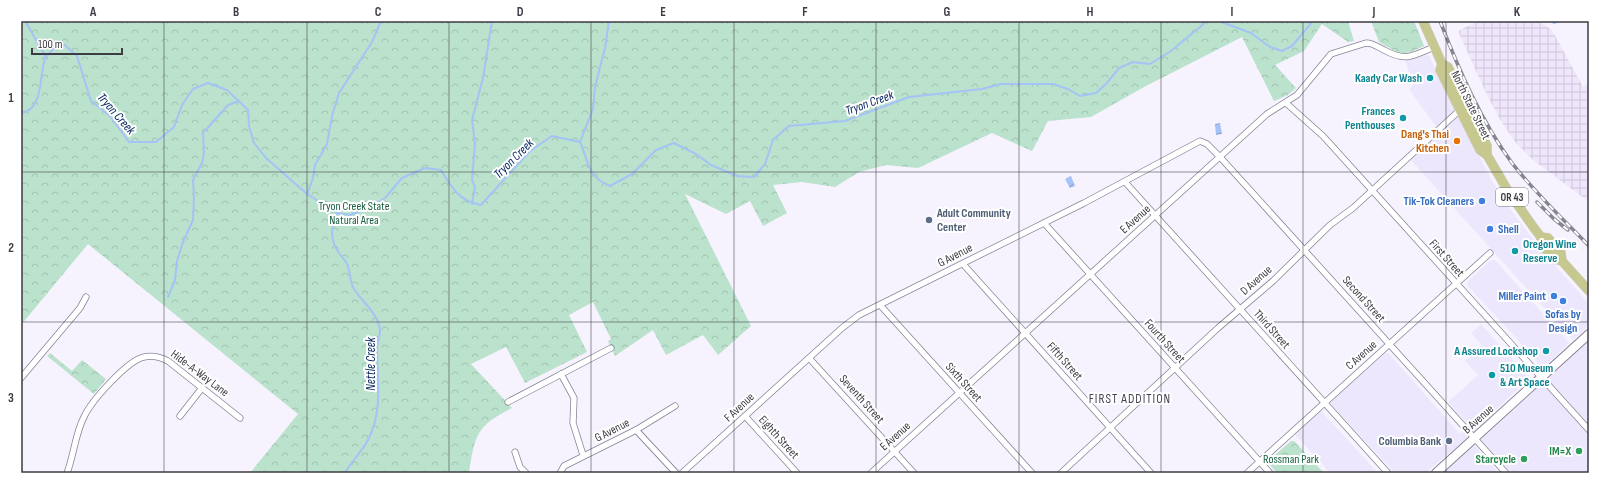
<svg xmlns="http://www.w3.org/2000/svg" width="1610" height="494" font-family="'Sofia Sans Condensed',sans-serif">
	<style>
		.built { fill: #ede7fd }
		.industrial { fill: url(#industrial-grid) }
		.park { fill: url(#park-crowns) }
		.water { fill: url(#water-waves) }
		.lines { fill: none; stroke-linecap: round; stroke-linejoin: round }
		.stream { stroke: #a5c3f6; stroke-width: 2 }
		.street-casing { stroke: #888395; stroke-width: 7 }
		.secondary-casing { stroke: #888395; stroke-width: 10 }
		.primary-casing { stroke: #d4d4d6; stroke-width: 10 }
		.street { stroke: #fff; stroke-width: 5.5 }
		.secondary { stroke: #fff; stroke-width: 8 }
		.primary { stroke: #c7c88f; stroke-width: 9 }
		.rail-casing { stroke: #86848e; stroke-width: 3.5 }
		.rail { stroke: #fff; stroke-width: 2; stroke-dasharray: 6; stroke-linecap: butt }
		.grid { fill: none; stroke: #3d3b43; stroke-width: 1; stroke-opacity: 0.55 }
		.culture-dot { fill: #0f9aa8; stroke: #fff; stroke-width: 1.5 }
		.food-dot { fill: #e8710a; stroke: #fff; stroke-width: 1.5 }
		.shop-dot { fill: #3f7fe0; stroke: #fff; stroke-width: 1.5 }
		.service-dot { fill: #5c6f8a; stroke: #fff; stroke-width: 1.5 }
		.leisure-dot { fill: #2e9e5b; stroke: #fff; stroke-width: 1.5 }
		.labels { text-anchor: middle; stroke-width: 4; stroke-linejoin: round; paint-order: stroke }
		.shield { fill: #fff; stroke: #77767b; stroke-width: 1 }
		.shield-label { font-size: 11px; font-weight: bold; fill: #3d3b43 }
		.culture-label { font-size: 12px; font-weight: bold; fill: #0d838f; stroke: #fff; text-anchor: end }
		.street-label { font-size: 12px; fill: #3d3b43; stroke: #fff }
		.food-label { font-size: 12px; font-weight: bold; fill: #c56008; stroke: #fff; text-anchor: end }
		.shop-label { font-size: 12px; font-weight: bold; fill: #366cbe; stroke: #fff; text-anchor: end }
		.park-label { font-size: 12px; fill: #186040; stroke: #fff }
		.service-label { font-size: 12px; font-weight: bold; fill: #4e5e75; stroke: #fff; text-anchor: start }
		.leisure-label { font-size: 12px; font-weight: bold; fill: #27864d; stroke: #fff; text-anchor: end }
		.water-label { font-size: 13px; font-style: italic; fill: #072862; stroke: #fff }
		.neighbourhood-label { font-size: 13px; letter-spacing: 1px; fill: #474353; stroke: #fff }
		.neatline { fill: none; stroke: #3d3b43; stroke-width: 1.5 }
		.grid-label { font-size: 13px; text-anchor: middle; font-weight: bold; fill: #3d3b43 }
	</style>
	<defs>
		<pattern id="industrial-grid" width="8" height="8" patternUnits="userSpaceOnUse"><rect width="8" height="8" fill="#efe6fc"/><path d="M0 4h8M4 0v8" fill="none" stroke="#cec6d9"/></pattern>
		<pattern id="park-crowns" width="20" height="18" patternUnits="userSpaceOnUse"><rect width="20" height="18" fill="#bbe2cc"/><path d="M2 6a3 3 0 1 1 6 0M12 15a3 3 0 1 1 6 0" fill="none" stroke="#a2c3b0"/></pattern>
		<pattern id="water-waves" width="16" height="10" patternUnits="userSpaceOnUse"><rect width="16" height="10" fill="#a5c3f6"/><path d="M0 5q4-4 8 0t8 0" fill="none" stroke="#88a0c9"/></pattern>
	</defs>
	<rect width="100%" height="100%" fill="#f6f3ff"/>
	<g class="built">
		<polygon points="1426,55 1429,56 1492,181 1507,205 1539,247 1589,304 1589,325 1573,340 1410,159 1440,132 1409,89 1413,85 1405,59"/>
		<polygon points="1491,260 1495,260 1569,343 1544,367 1538,366 1537,361 1467,285 1468,281"/>
		<polygon points="1481,324 1529,378 1474,431 1448,402 1478,375 1465,361 1482,345 1471,333"/>
		<polygon points="1589,341 1589,473 1512,473 1482,441 1482,436 1487,434 1533,392 1533,389"/>
		<polygon points="1386,353 1389,354 1460,434 1462,431 1466,435 1467,438 1425,473 1395,473 1331,404 1331,401"/>
		<polygon points="1321,411 1378,473 1330,473 1295,434 1318,413"/>
		<polygon points="1473,445 1479,449 1479,452 1499,473 1443,473"/>
	</g>
	<polygon class="industrial" points="1478,21 1534,21 1541,23 1552,30 1583,87 1589,83 1589,202 1532,159 1515,142 1501,121 1487,95 1458,31"/>
	<g class="park">
		<path d="M21 21H1348L1354 41 1348 42 1322 24 1304 51 1275 65 1296 88 1288 95 1274 101 1242 37 1144 87 1091 117 1048 121 1032 151 992 133 918 168 886 165 859 172 835 187 802 182 773 185 787 213 763 226 750 201 726 214 685 194 751 326 718 355 703 335 666 355 653 330 615 356 608 341 611 339 593 302 569 315 587 352 525 383 506 347 471 364 512 408C476 426 475 435 469 473H250L298 414 88 244 21 325Z"/>
		<polygon points="1371,21 1414,21 1424,46 1411,52 1400,54 1379,42"/>
		<polygon points="50,353 72,371 82,360 106,379 94,394 47,356"/>
		<polygon points="1291,441 1294,441 1324,473 1277,473 1269,464 1269,460"/>
	</g>
	<g class="water">
		<polygon points="1220,123 1222,134 1216,135 1215,124"/>
		<polygon points="1071,176 1075,186 1070,188 1065,179"/>
	</g>
	<g class="lines">
		<g class="stream">
			<polyline points="25,21 46,57"/>
			<polyline points="1219,21 1251,33 1270,47 1282,51 1292,46 1313,21"/>
			<polyline points="1551,21 1554,23 1559,21"/>
			<path d="M21 113C44 110 39 75 45 59 47 54 54 49 58 45H65L77 56 91 101 110 116 129 142H156L174 127 182 105 193 89 208 83 227 90 248 110 249 126 254 143 266 158 307 194 337 213 350 215 364 210 385 198 402 178 425 168 441 170C451 187 460 202 481 205L530 151 552 136 580 142C589 162 587 177 610 186L632 174 656 150 674 143 696 154 711 165 737 176 754 177 765 164 773 140 789 126 845 121 909 97 982 89 1001 84H1053L1068 89 1080 96 1096 93 1106 84 1119 68 1133 62 1150 64 1171 51 1206 22 1210 21"/>
			<polyline points="580,142 593,109 595,87 605,48 609,21"/>
			<polyline points="307,194 313,178 315,165 327,144 332,116 339,93 372,42 381,21"/>
			<polyline points="472,204 475,187 472,180 475,143 472,120 483,78 492,21"/>
			<path d="M337 213C331 229 329 238 339 253 341 256 344 259 346 262 351 270 349 281 354 289 362 302 378 313 380 330 380 336 377 342 377 348 377 379 383 409 369 438 363 451 352 460 345 473"/>
			<polyline points="168,297 175,280 177,261 183,242 193,220 194,198 193,180 202,163 204,153 203,133 228,105 239,101"/>
		</g>
		<defs>
			<g id="street">
				<polyline points="1286,103 1323,136 1589,430"/>
				<polyline points="1125,182 1388,473"/>
				<polyline points="1044,223 1270,473"/>
				<polyline points="963,264 1151,473"/>
				<polyline points="880,305 1032,473"/>
				<polyline points="809,358 914,473"/>
				<polyline points="561,374 574,398 573,423 583,455"/>
				<polyline points="21,378 80,308 86,297"/>
				<polyline points="508,402 611,348"/>
				<polyline points="180,416 202,388"/>
				<polyline points="745,416 797,473"/>
				<polyline points="636,430 676,473"/>
				<polyline points="515,452 520,467 526,473"/>
				<path d="M67 473C74 455 75 434 84 417 91 401 128 360 144 357 153 355 160 357 168 361L240 418"/>
				<polyline points="560,473 564,466 636,430 675,406"/>
				<polyline points="682,473 842,328 859,315 1084,203 1200,141 1207,144 1220,157 1506,473"/>
				<path d="M871 473 1267 114 1297 95 1331 54 1366 43C1373 43 1378 47 1384 50 1406 62 1412 56 1434 47"/>
				<polyline points="1061,473 1218,328 1273,281 1330,225 1353,208 1461,109"/>
				<polyline points="1247,473 1490,253"/>
			</g>
			<polyline id="secondary" points="1436,473 1589,334"/>
			<g id="primary">
				<polyline points="1423,21 1442,64 1448,67 1487,146 1487,155"/>
				<polyline points="1442,64 1440,70 1480,150 1487,155 1508,191 1534,228 1541,237 1548,238 1561,253 1562,261"/>
				<polyline points="1541,237 1541,244 1554,259 1562,261 1589,291"/>
			</g>
		</defs>
		<use href="#street" class="street-casing"/>
		<use href="#secondary" class="secondary-casing"/>
		<use href="#primary" class="primary-casing"/>
		<use href="#street" class="street"/>
		<use href="#secondary" class="secondary"/>
		<use href="#primary" class="primary"/>
		<defs>
			<g id="rail">
				<path d="M1440 21C1459 70 1481 121 1512 163 1535 193 1563 219 1589 246"/>
				<polyline points="1537,202 1554,219 1568,230"/>
			</g>
		</defs>
		<use href="#rail" class="rail-casing"/>
		<use href="#rail" class="rail"/>
	</g>
	<path class="grid" d="M164 21V473M307 21V473M449 21V473M591 21V473M734 21V473M876 21V473M1019 21V473M1161 21V473M1303 21V473M1446 21V473M21 172H1589M21 322H1589"/>
	<g class="culture-dot">
		<circle cx="1430" cy="78" r="4"/>
		<circle cx="1403" cy="118" r="4"/>
		<circle cx="1515" cy="251" r="4"/>
		<circle cx="1546" cy="351" r="4"/>
		<circle cx="1492" cy="375" r="4"/>
	</g>
	<circle class="food-dot" cx="1457" cy="141" r="4"/>
	<g class="shop-dot">
		<circle cx="1482" cy="201" r="4"/>
		<circle cx="1490" cy="229" r="4"/>
		<circle cx="1554" cy="296" r="4"/>
		<circle cx="1563" cy="301" r="4"/>
	</g>
	<g class="service-dot">
		<circle cx="929" cy="220" r="4"/>
		<circle cx="1449" cy="441" r="4"/>
	</g>
	<g class="leisure-dot">
		<circle cx="1579" cy="451" r="4"/>
		<circle cx="1524" cy="459" r="4"/>
	</g>
	<g class="labels">
		<rect class="shield" x="1496" y="188" width="32" height="18" rx="3"/>
		<g class="shield-label">
			<text x="1512" y="201">OR 43</text>
		</g>
		<g class="culture-label">
			<text x="1422" y="82">Kaady Car Wash</text>
			<text x="1395" y="115">Frances<tspan x="1395" dy="14">Penthouses</tspan></text>
			<text x="1523" y="248" text-anchor="start">Oregon Wine<tspan x="1523" dy="14">Reserve</tspan></text>
			<text x="1538" y="355">A Assured Lockshop</text>
			<text x="1500" y="372" text-anchor="start">510 Museum<tspan x="1500" dy="14">&amp; Art Space</tspan></text>
		</g>
		<g class="street-label">
			<text transform="translate(1471 105) rotate(64)" y="4">North State Street</text>
			<text transform="translate(1135 219) rotate(-42)" y="4">E Avenue</text>
			<text transform="translate(955 255) rotate(-27)" y="4">G Avenue</text>
			<text transform="translate(1447 258) rotate(48)" y="4">First Street</text>
			<text transform="translate(1256 280) rotate(-42)" y="4">D Avenue</text>
			<text transform="translate(1364 299) rotate(48)" y="4">Second Street</text>
			<text transform="translate(1272 329) rotate(48)" y="4">Third Street</text>
			<text transform="translate(1165 341) rotate(48)" y="4">Fourth Street</text>
			<text transform="translate(1361 355) rotate(-42)" y="4">C Avenue</text>
			<text transform="translate(1065 361) rotate(48)" y="4">Fifth Street</text>
			<text transform="translate(200 373) rotate(37)" y="4">Hide-A-Way Lane</text>
			<text transform="translate(964 382) rotate(48)" y="4">Sixth Street</text>
			<text transform="translate(862 399) rotate(48)" y="4">Seventh Street</text>
			<text transform="translate(739 407) rotate(-43)" y="4">F Avenue</text>
			<text transform="translate(1478 419) rotate(-42)" y="4">B Avenue</text>
			<text transform="translate(612 430) rotate(-27)" y="4">G Avenue</text>
			<text transform="translate(895 436) rotate(-42)" y="4">E Avenue</text>
			<text transform="translate(779 437) rotate(48)" y="4">Eighth Street</text>
		</g>
		<g class="food-label">
			<text x="1449" y="138">Dang's Thai<tspan x="1449" dy="14">Kitchen</tspan></text>
		</g>
		<g class="shop-label">
			<text x="1474" y="205">Tik-Tok Cleaners</text>
			<text x="1498" y="233" text-anchor="start">Shell</text>
			<text x="1546" y="300">Miller Paint</text>
			<text x="1563" y="318" text-anchor="middle">Sofas by<tspan x="1563" dy="14">Design</tspan></text>
		</g>
		<g class="park-label">
			<text x="354" y="210">Tryon Creek State<tspan x="354" dy="14">Natural Area</tspan></text>
			<text x="1291" y="463">Rossman Park</text>
		</g>
		<g class="service-label">
			<text x="937" y="217">Adult Community<tspan x="937" dy="14">Center</tspan></text>
			<text x="1441" y="445" text-anchor="end">Columbia Bank</text>
		</g>
		<g class="leisure-label">
			<text x="1571" y="455">IM=X</text>
			<text x="1516" y="463">Starcycle</text>
		</g>
		<g class="water-label">
			<text transform="translate(869 102) rotate(-20)" y="5">Tryon Creek</text>
			<text transform="translate(117 113) rotate(49)" y="5">Tryon Creek</text>
			<text transform="translate(513 158) rotate(-45)" y="5">Tryon Creek</text>
			<text transform="translate(370 364) rotate(-90)" y="5">Nettle Creek</text>
		</g>
		<g class="neighbourhood-label">
			<text x="1130" y="403">FIRST ADDITION</text>
		</g>
	</g>
	<rect width="1610" height="494" fill="none" stroke="#ffffff" stroke-width="44"/>
	<path d="M32 48v6h90v-6" fill="none" stroke="#3d3b43" stroke-width="2"/>
	<text x="38" y="48" font-size="12" fill="#3d3b43" stroke="#ffffff" stroke-width="3" paint-order="stroke">100 m</text>
	<rect x="22" y="22" width="1566" height="450" class="neatline"/>
	<g class="grid-label">
		<text x="93" y="16">A</text>
		<text x="236" y="16">B</text>
		<text x="378" y="16">C</text>
		<text x="520" y="16">D</text>
		<text x="663" y="16">E</text>
		<text x="805" y="16">F</text>
		<text x="947" y="16">G</text>
		<text x="1090" y="16">H</text>
		<text x="1232" y="16">I</text>
		<text x="1374" y="16">J</text>
		<text x="1517" y="16">K</text>
		<text x="11" y="102">1</text>
		<text x="11" y="252">2</text>
		<text x="11" y="402">3</text>
	</g>
</svg>
